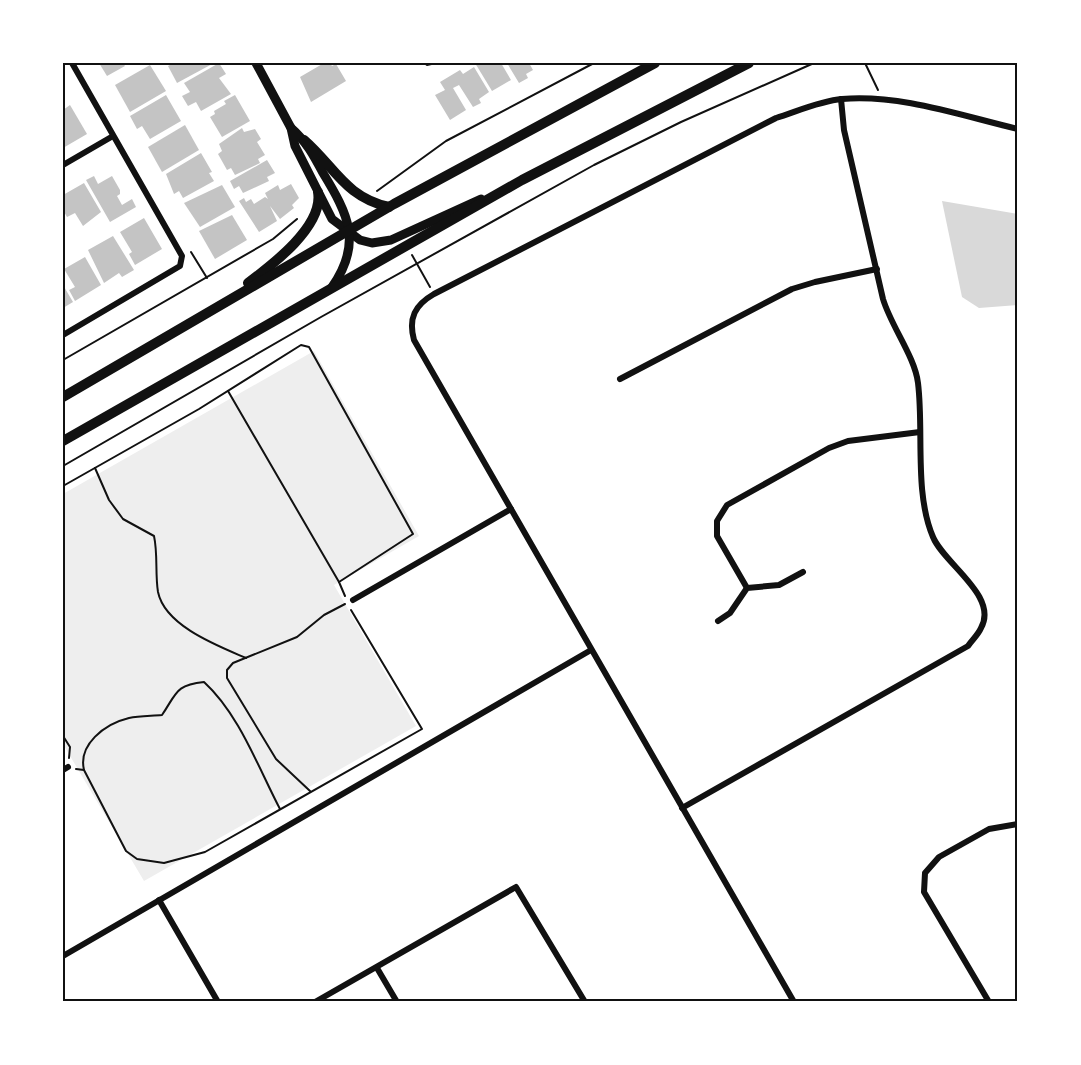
<svg xmlns="http://www.w3.org/2000/svg" width="1081" height="1065" font-family="Literata,serif">
	<style>
		.green { fill: #eee }
		.water { fill: #d9d9d9 }
		.building { fill: #c4c4c4 }
		.lines { fill: none; stroke-linecap: round; stroke-linejoin: round }
		.path { stroke: #111; stroke-width: 2 }
		.minor { stroke: #111; stroke-width: 6 }
		.tertiary { stroke: #111; stroke-width: 9 }
		.primary { stroke: #111; stroke-width: 10 }
		.neatline { fill: none; stroke: #111; stroke-width: 2 }
	</style>
	<rect width="100%" height="100%" fill="#fff"/>
	<polygon class="green" points="314,351 419,536 334,585 416,726 144,881 63,744 63,494"/>
	<polygon class="water" points="942,201 1018,214 1018,305 979,308 962,297"/>
	<g class="building">
		<polygon points="99,63 123,63 125,66 107,76"/>
		<polygon points="174,63 214,63 177,83 168,66"/>
		<polygon points="219,63 226,74 219,78 231,94 201,111 196,102 188,106 182,96 190,92 184,83"/>
		<polygon points="324,63 330,63 332,66 336,64 346,81 311,102 300,77"/>
		<polygon points="475,63 501,63 511,80 492,91"/>
		<polygon points="507,63 529,63 533,70 526,74 528,78 519,83"/>
		<polygon points="150,65 166,91 130,112 115,85"/>
		<polygon points="474,67 489,92 479,99 481,103 473,107 459,85 453,88 466,110 450,120 435,95 445,90 440,82 460,70 463,74"/>
		<polygon points="166,95 181,121 150,139 142,126 137,129 130,116"/>
		<polygon points="235,95 250,121 222,137 210,117 215,114 214,111 226,104 224,101"/>
		<polygon points="70,105 87,134 63,148 63,110"/>
		<polygon points="185,125 199,150 162,172 148,147"/>
		<polygon points="242,128 244,132 255,129 261,139 257,142 265,155 258,159 260,163 235,175 231,168 227,170 218,154 222,151 219,144"/>
		<polygon points="201,153 212,172 209,173 214,181 183,198 179,191 174,194 166,174"/>
		<polygon points="267,160 275,173 267,177 269,181 243,193 239,186 234,189 230,181"/>
		<polygon points="94,176 98,184 112,176 120,190 120,194 117,196 122,205 132,199 136,207 110,222 86,180"/>
		<polygon points="84,183 101,212 83,226 75,213 67,217 63,210 63,195"/>
		<polygon points="291,184 299,198 292,205 294,208 280,219 270,206 277,221 259,232 239,201 244,198 246,202 251,199 254,204 265,197 268,199 265,193 278,185 280,190"/>
		<polygon points="222,185 235,207 200,227 184,203"/>
		<polygon points="232,215 247,240 215,259 199,231"/>
		<polygon points="144,218 162,249 135,265 129,254 132,252 120,232"/>
		<polygon points="113,236 134,270 122,277 119,273 104,283 88,250"/>
		<polygon points="85,257 101,285 75,301 69,290 75,287 64,269"/>
		<polygon points="63,285 73,302 63,308"/>
	</g>
	<g class="lines">
		<g class="path">
			<polyline points="424,63 427,65 436,63"/>
			<polyline points="865,63 878,90"/>
			<polyline points="377,191 446,141 594,63"/>
			<polyline points="191,252 207,278"/>
			<polyline points="412,255 430,287"/>
			<polyline points="63,360 273,239 297,219"/>
			<polyline points="228,391 339,582"/>
			<polyline points="63,466 321,317 594,165 681,122 814,63"/>
			<path d="M95 468 109 500 123 519 154 536C158 554 155 574 158 592 165 626 218 646 246 658"/>
			<polyline points="63,486 199,409 301,345 309,347 413,534 339,582 345,596"/>
			<polyline points="63,736 70,747 69,758"/>
			<path d="M76 769 84 770C78 745 104 724 129 718 139 716 151 716 162 715 177 693 175 685 204 682 239 714 258 767 280 809"/>
			<polyline points="84,770 126,851 137,859 164,863 205,852 422,729 351,610"/>
			<polyline points="310,791 276,759 227,678 227,670 233,663 297,637 324,615 345,604"/>
		</g>
		<g class="minor">
			<polyline points="63,165 113,136"/>
			<polyline points="63,335 180,266 182,256 72,63"/>
			<polyline points="620,379 792,289 815,282 877,269"/>
			<polyline points="747,588 717,536 717,521 727,505 829,448 848,441 920,432"/>
			<polyline points="353,600 511,509"/>
			<polyline points="718,621 730,613 747,588 779,585 803,572"/>
			<polyline points="63,770 68,767"/>
			<path d="M682 808 968 646C972 640 978 635 981 628 999 596 944 564 933 537 914 493 924 431 918 383 915 357 891 326 883 299L844 130 841 99"/>
			<polyline points="159,900 218,1002"/>
			<polyline points="63,956 591,650"/>
			<polyline points="377,968 397,1002"/>
			<polyline points="315,1002 516,887 585,1002"/>
			<path d="M794 1002 414 340C408 318 415 305 434 294L776 118C798 111 820 101 842 99 901 94 962 116 1018 129"/>
			<polyline points="989,1002 924,892 925,873 939,857 989,829 1018,824"/>
		</g>
		<g class="tertiary">
			<polyline points="256,63 291,128 295,146 332,219 360,240 372,243 391,240 481,199"/>
			<path d="M291 128C306 141 314 156 323 173 348 214 363 243 332 287"/>
		</g>
		<g class="primary">
			<path d="M304 140C335 167 345 197 389 207"/>
			<path d="M248 283C272 265 324 226 318 192"/>
			<polyline points="63,397 394,204 655,63"/>
			<polyline points="63,441 522,180 749,63"/>
		</g>
	</g>
	<rect width="1081" height="1065" fill="none" stroke="#ffffff" stroke-width="129"/>
	<rect x="64" y="64" width="952" height="936" class="neatline"/>
</svg>
